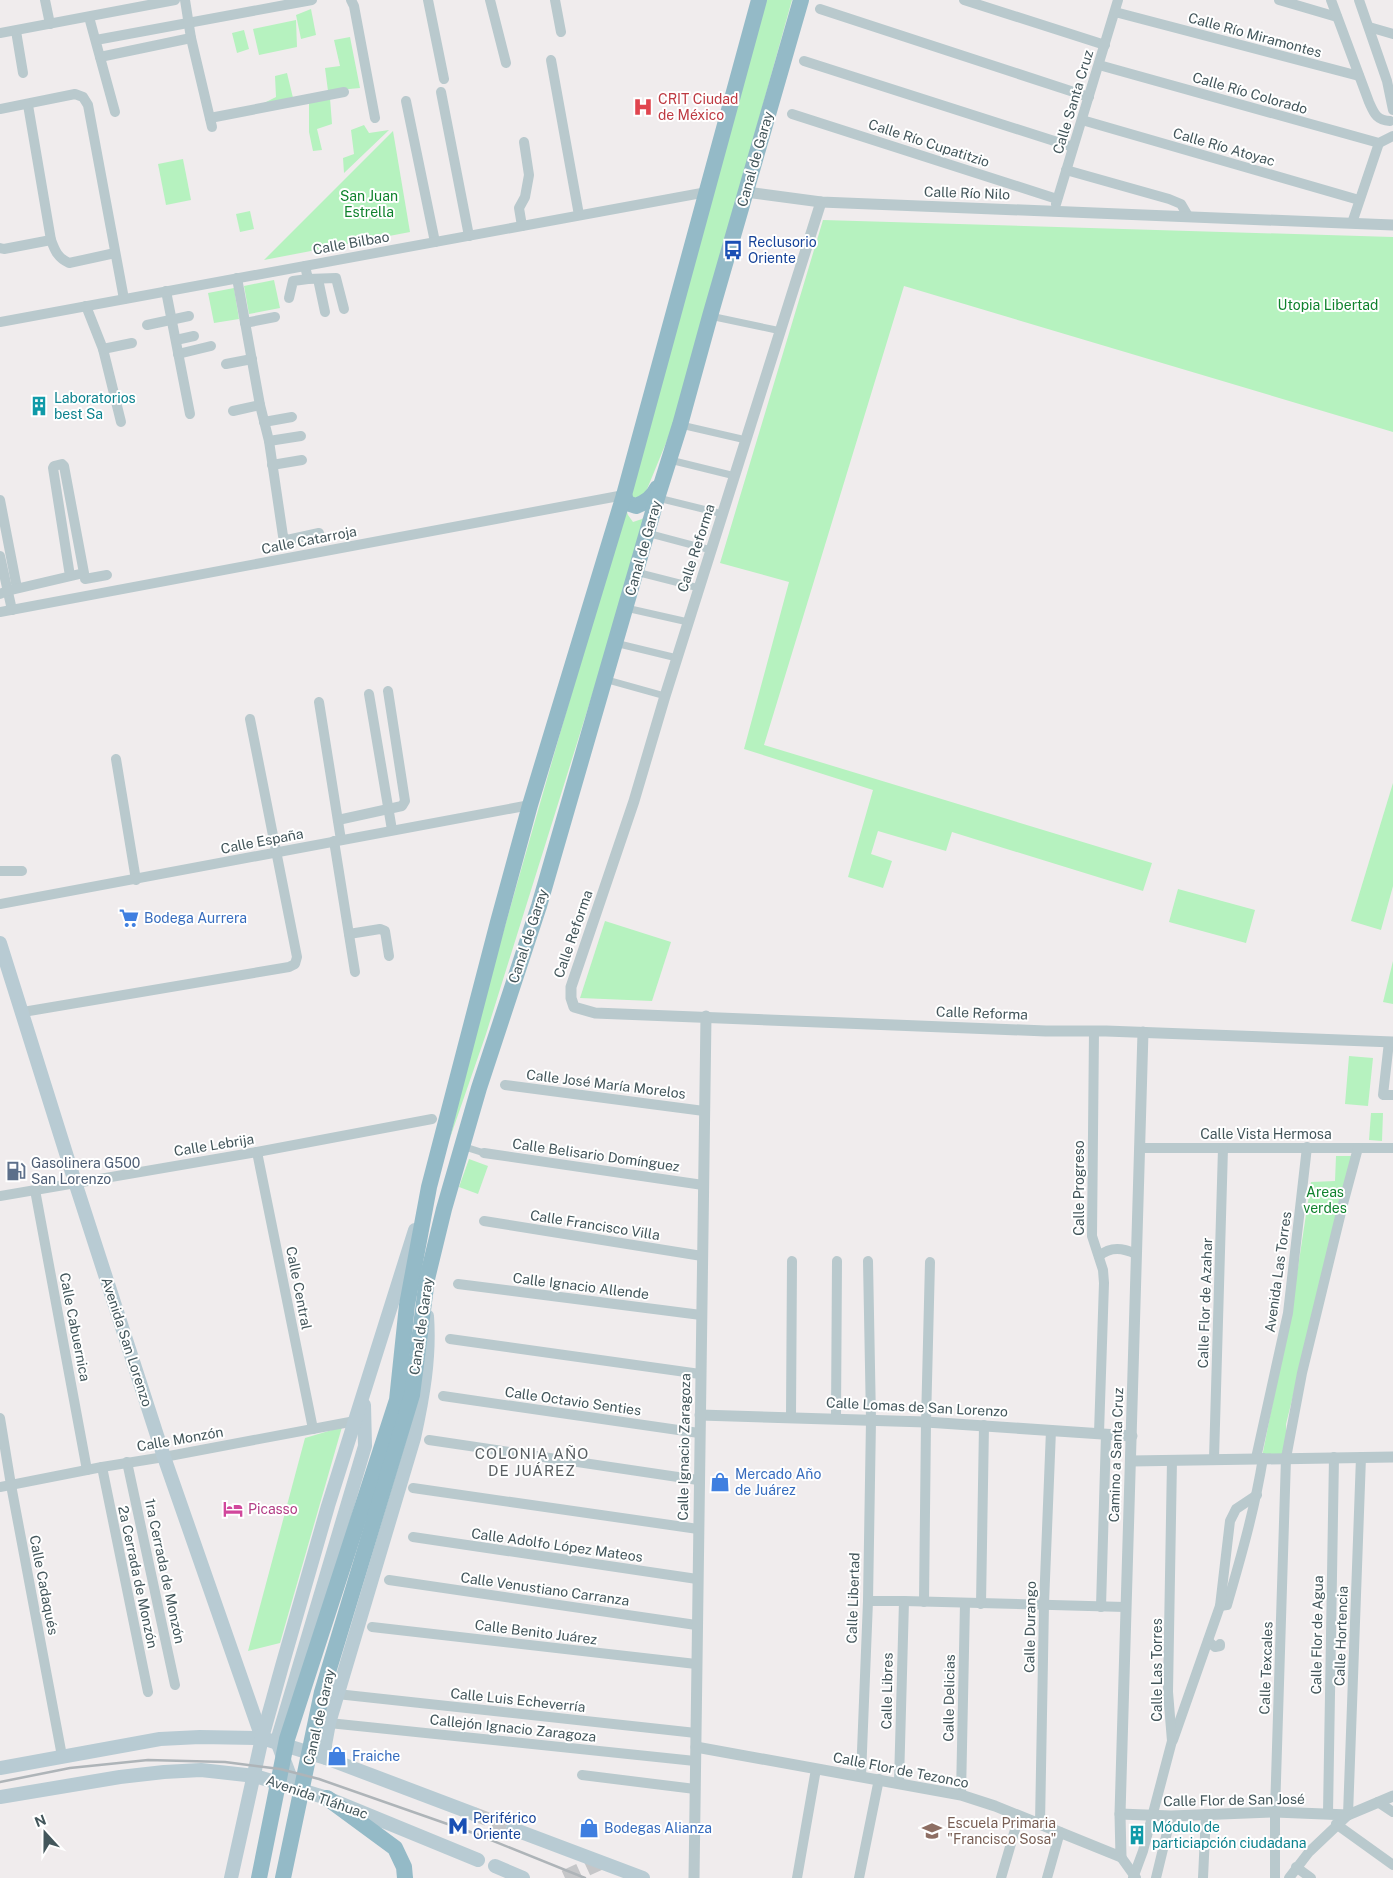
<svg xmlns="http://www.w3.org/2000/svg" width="1393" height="1878" font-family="'Public Sans',sans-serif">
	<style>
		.green { fill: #b6f2bf }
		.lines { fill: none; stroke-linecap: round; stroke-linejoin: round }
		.secondary-tunnel { stroke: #c5c6c8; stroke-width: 14; stroke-dasharray: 14 7; stroke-linecap: butt }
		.trunk-tunnel { stroke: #c5c6c8; stroke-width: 16; stroke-dasharray: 16 8; stroke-linecap: butt }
		.pedestrian { stroke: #b9c9cd; stroke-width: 7 }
		.minor { stroke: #b9c9cd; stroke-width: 10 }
		.tertiary { stroke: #b9c9cd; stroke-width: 11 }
		.secondary { stroke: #b8cbd3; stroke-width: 14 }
		.trunk { stroke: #94bac7; stroke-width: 16 }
		.rail { stroke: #aeb4b8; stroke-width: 2.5 }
		.labels { text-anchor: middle; stroke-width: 4; stroke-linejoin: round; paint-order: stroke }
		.street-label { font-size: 14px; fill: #43565b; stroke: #fff }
		.health-label { font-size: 14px; fill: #be3a42; stroke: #fff; text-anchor: start }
		.park-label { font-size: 14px; fill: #0f822d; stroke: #fff }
		.transit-label { font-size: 14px; fill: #164399; stroke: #fff; text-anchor: start }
		.culture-label { font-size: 14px; fill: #0d838f; stroke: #fff; text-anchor: start }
		.shop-label { font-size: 14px; fill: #366cbe; stroke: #fff; text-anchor: start }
		.service-label { font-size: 14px; fill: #4e5e75; stroke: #fff; text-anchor: start }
		.hotel-label { font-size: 14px; fill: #b23c85; stroke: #fff; text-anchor: start }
		.education-label { font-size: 14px; fill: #785e54; stroke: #fff; text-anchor: start }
		.neighbourhood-label { font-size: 15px; letter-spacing: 1px; fill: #595f62; stroke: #fff }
	</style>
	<rect width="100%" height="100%" fill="#f0eced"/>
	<g class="green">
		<polygon points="766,0 792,0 675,421 643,499 636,500 630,495"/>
		<polygon points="311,9 316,35 301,39 296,15"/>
		<polygon points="296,20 297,47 259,55 253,29"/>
		<polygon points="244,30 249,49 237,53 232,33"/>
		<polygon points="350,37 360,88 328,91 325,68 340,66 334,40"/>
		<polygon points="287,73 294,102 262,104 276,97 275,76"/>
		<polygon points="330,98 332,124 317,129 322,150 313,151 309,132 309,102"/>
		<polygon points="364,125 369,133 389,130 344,173 343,158 354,154 351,130"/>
		<polygon points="393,131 410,232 264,260"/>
		<polygon points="183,159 191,200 166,205 158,164"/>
		<polygon points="250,211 254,229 240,232 236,214"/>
		<polygon points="823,220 1393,237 1393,432 904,286 764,745 1152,863 1143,891 952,832 946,851 878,831 871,854 892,861 883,888 848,877 873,790 744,749 789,582 720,563"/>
		<polygon points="274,280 280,308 249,314 244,286"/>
		<polygon points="234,288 239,319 214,323 208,293"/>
		<polygon points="625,506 628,515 633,522 642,519 649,513 486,1034 450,1138 475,1031"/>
		<polygon points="1393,783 1393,886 1381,930 1351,921"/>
		<polygon points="1178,889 1255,910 1246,943 1169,922"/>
		<polygon points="605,921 671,942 652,1001 580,998"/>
		<polygon points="1393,961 1393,1004 1383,1002"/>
		<polygon points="1349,1056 1373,1058 1368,1106 1345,1104"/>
		<polygon points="1371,1113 1383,1113 1382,1141 1369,1140"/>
		<polygon points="1336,1156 1353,1156 1286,1424 1287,1456 1262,1457 1293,1300 1311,1182 1335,1181"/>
		<polygon points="469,1159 488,1166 478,1194 459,1187"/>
		<polygon points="342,1427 280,1643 248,1651 305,1438"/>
	</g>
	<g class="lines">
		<polyline class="secondary-tunnel" points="474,1814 513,1829"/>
		<polyline class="trunk-tunnel" points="565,1878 600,1862"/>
		<g class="pedestrian">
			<polyline points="710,316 781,331"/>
			<polyline points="681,425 746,440"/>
			<polyline points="670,460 735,476"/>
			<polyline points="658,498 723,514"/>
			<polyline points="647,533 711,550"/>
			<polyline points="636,572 699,588"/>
			<polyline points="626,608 688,622"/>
			<polyline points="615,643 677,658"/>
			<polyline points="604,679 665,696"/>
			<polyline points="462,1146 484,1153"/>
		</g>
		<g class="minor">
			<polyline points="45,0 50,24"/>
			<polyline points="351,0 354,6 375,118"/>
			<polyline points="428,0 444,79"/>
			<polyline points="490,0 506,63"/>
			<polyline points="555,0 561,32"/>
			<polyline points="964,0 1105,45"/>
			<polyline points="1279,0 1337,17"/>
			<path d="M1331 0 1369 102C1374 113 1376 120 1390 121"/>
			<polyline points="1359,0 1387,81 1393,110"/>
			<polyline points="820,9 1089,97"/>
			<polyline points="1115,12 1359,76"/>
			<polyline points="89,17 115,112"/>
			<polyline points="1369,27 1393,34"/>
			<polyline points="16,31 23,73"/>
			<polyline points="0,33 175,0"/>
			<polyline points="191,38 212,127"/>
			<polyline points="96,40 312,0"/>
			<polyline points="100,57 191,38 185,0"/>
			<polyline points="551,60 579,215"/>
			<polyline points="804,61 1073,147"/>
			<polyline points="1099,65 1379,143 1393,136"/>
			<polyline points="441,92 469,236"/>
			<polyline points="406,101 435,242"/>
			<path d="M28 105 51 240C55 251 58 258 69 263L115 253"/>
			<polyline points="0,109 75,94 83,97 88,105 124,299"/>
			<polyline points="792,114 1057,199"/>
			<polyline points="210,118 344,92"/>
			<polyline points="1082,120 1359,200"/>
			<polyline points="1066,170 1169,199 1181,204 1188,216"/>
			<polyline points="1056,204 1118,0"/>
			<polyline points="1352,223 1379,143"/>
			<polyline points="522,226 519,208 525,197 529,175 524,142"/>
			<polyline points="0,248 4,249 51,240"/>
			<polyline points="305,266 308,279 336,278 344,309"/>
			<polyline points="237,278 260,405 269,441 283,536 287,540 319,533"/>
			<polyline points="318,279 325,312"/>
			<polyline points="166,291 190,414"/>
			<polyline points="289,298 293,281 308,279"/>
			<polyline points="86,306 103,349 121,422"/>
			<polyline points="0,322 707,192"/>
			<polyline points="245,323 275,317"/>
			<polyline points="147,325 189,316"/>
			<polyline points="176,340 194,336"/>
			<polyline points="103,349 132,343"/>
			<polyline points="178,354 211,346"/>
			<polyline points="226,364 252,359"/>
			<polyline points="233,411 260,405"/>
			<polyline points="264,422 292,417"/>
			<polyline points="269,441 301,436"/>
			<polyline points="272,465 302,460"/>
			<polyline points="0,500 17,588"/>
			<polyline points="0,556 12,610"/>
			<polyline points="85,579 107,575"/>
			<polyline points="0,594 7,591 84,573 64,466 62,464 54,466 53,468 70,576"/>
			<polyline points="0,612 624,495"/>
			<polyline points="369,694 392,830"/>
			<polyline points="319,702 341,840"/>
			<polyline points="116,759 136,880"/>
			<polyline points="338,820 402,806 405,801 388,691"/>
			<polyline points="334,841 355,972"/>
			<polyline points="0,871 22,871"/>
			<polyline points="0,904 530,805"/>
			<polyline points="349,934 380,929 385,931 389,956"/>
			<polyline points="23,1012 289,967 295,964 297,957 250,719"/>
			<polyline points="1094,1031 1092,1236 1103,1270 1104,1283 1099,1433"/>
			<polyline points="1389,1042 1383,1095 1393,1095"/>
			<polyline points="505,1085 704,1111"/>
			<polyline points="1140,1148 1393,1148"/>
			<polyline points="257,1152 313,1429"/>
			<polyline points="484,1153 703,1185"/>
			<polyline points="35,1190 87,1470"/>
			<polyline points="0,1196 257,1152 432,1119"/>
			<polyline points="484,1221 702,1256"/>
			<path d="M1099 1256C1111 1246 1123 1248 1136 1254"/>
			<polyline points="458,1284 701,1315"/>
			<polyline points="450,1339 700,1374"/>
			<polyline points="443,1396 699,1433"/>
			<polyline points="791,1417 792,1261"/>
			<polyline points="0,1418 11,1485 62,1756"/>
			<polyline points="836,1418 837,1261"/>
			<polyline points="429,1440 698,1480"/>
			<polyline points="1256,1458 1288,1313 1307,1147"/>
			<polyline points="1214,1459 1223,1148"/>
			<polyline points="127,1462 175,1685"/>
			<polyline points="102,1467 148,1692"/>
			<polyline points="0,1487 102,1467 164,1457 355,1421 359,1422"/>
			<polyline points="413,1488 698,1529"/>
			<polyline points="413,1537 697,1579"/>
			<polyline points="389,1580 696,1625"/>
			<polyline points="868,1601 904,1601 1125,1607"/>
			<polyline points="924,1602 926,1422 930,1262"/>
			<polyline points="981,1604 984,1425"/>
			<path d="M1220 1606 1227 1605C1241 1557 1255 1508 1263 1458"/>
			<polyline points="1101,1607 1106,1434"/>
			<polyline points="372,1627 696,1664"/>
			<polyline points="1208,1641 1215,1647 1220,1646 1220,1644"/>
			<polyline points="337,1694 696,1733"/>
			<polyline points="329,1723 695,1761"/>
			<polyline points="1173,1740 1220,1606 1230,1521 1236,1509 1257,1495"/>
			<polyline points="582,1775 695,1789"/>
			<polyline points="861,1776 868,1601 871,1420 868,1261"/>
			<polyline points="899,1782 904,1601"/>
			<polyline points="961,1795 965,1603"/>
			<polyline points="1378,1802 1393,1812"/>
			<polyline points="1328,1813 1334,1457"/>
			<polyline points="1040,1824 1044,1604 1051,1430"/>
			<polyline points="1336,1824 1393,1865"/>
			<polyline points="1121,1857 1136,1878"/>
			<polyline points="1296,1867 1311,1878"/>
			<polyline points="797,1878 816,1769"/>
			<polyline points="859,1878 879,1779"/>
			<polyline points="1001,1878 1019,1816"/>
			<polyline points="1047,1878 1060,1832"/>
			<polyline points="1133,1878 1143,1851 1172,1741 1168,1692 1172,1460"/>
			<polyline points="1156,1878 1171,1816"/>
			<polyline points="1203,1878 1206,1814"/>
			<polyline points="1275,1878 1275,1812 1286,1458 1302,1373 1343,1204 1358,1148"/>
			<polyline points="1289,1878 1309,1852 1348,1815 1361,1457"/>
		</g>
		<g class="tertiary">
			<polyline points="746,192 821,202 1393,225"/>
			<polyline points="821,202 665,696 634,801 571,987 571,998 574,1007 595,1013 1046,1031 1106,1031 1393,1042"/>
			<polyline points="700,1415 926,1422 1132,1436"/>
			<polyline points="1131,1461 1393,1457"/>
			<polyline points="696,1747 961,1795 995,1806 1121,1857 1120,1814 1143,1032"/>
			<polyline points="1120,1814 1171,1816 1275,1812 1348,1815 1393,1796"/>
			<polyline points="694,1878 706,1016"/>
		</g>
		<g class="secondary">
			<polyline points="0,943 75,1182 164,1457 262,1738"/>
			<path d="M326 1758 325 1745 329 1723 414 1438C423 1397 430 1357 427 1316"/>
			<polyline points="0,1768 160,1739 200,1737 262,1738 326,1758 474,1814"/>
			<polyline points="294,1787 277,1741 365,1446 364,1405"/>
			<polyline points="0,1797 120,1777 164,1772 201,1770 255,1776 327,1798 478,1860"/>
			<polyline points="513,1829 643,1878"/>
			<polyline points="495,1866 523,1878"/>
			<polyline points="231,1878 262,1738 282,1666 328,1506 415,1230"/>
		</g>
		<g class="trunk">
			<path d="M624 495 627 503 636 506C646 502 652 498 657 488"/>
			<polyline points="327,1798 395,1848 404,1867 405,1878"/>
			<polyline points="259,1878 287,1739 397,1400 407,1305 429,1187 498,922 530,805 624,495 759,0"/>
			<polyline points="283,1878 322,1692 412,1395 427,1279 444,1209 479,1088 539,906 657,498 680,425 710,316 801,0"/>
		</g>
		<polyline class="rail" points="0,1782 70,1768 148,1760 225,1762 280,1769 319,1779 476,1834 585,1878"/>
	</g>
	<defs>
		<symbol id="hospital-bare" viewBox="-9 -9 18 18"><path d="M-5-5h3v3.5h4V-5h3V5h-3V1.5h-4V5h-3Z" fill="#e0444e" stroke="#fff" stroke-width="2.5" paint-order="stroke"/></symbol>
		<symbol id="bus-bare" viewBox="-9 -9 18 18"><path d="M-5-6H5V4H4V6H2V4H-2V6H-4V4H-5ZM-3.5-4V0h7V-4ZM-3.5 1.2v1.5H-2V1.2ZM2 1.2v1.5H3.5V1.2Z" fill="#1a4fb4" stroke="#fff" stroke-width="2.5" paint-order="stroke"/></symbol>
		<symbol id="building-bare" viewBox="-9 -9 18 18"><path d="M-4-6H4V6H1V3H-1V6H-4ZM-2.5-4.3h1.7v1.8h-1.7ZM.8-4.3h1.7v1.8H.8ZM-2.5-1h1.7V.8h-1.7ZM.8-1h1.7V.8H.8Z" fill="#0f9aa8" stroke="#fff" stroke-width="2.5" paint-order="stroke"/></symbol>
		<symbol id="supermarket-bare" viewBox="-9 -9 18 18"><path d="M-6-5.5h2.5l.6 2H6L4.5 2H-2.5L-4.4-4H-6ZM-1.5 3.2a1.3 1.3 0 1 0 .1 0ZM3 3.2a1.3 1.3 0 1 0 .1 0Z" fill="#3f7fe0" stroke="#fff" stroke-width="2.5" paint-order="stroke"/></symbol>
		<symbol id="fuel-bare" viewBox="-9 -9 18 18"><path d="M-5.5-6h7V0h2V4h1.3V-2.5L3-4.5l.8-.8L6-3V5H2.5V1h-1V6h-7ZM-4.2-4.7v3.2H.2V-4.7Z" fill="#5c6f8a" stroke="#fff" stroke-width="2.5" paint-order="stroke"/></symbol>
		<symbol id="shop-bare" viewBox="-9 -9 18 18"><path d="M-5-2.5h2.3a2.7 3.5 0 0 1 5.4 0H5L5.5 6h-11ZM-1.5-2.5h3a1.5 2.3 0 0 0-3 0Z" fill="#3f7fe0" stroke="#fff" stroke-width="2.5" paint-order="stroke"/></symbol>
		<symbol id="hotel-bare" viewBox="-9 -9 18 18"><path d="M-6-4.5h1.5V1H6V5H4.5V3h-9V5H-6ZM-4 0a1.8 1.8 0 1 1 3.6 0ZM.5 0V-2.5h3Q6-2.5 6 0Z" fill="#d1479c" stroke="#fff" stroke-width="2.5" paint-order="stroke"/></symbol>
		<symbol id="metro-bare" viewBox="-9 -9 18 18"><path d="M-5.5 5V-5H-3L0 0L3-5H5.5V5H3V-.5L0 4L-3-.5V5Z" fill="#1a4fb4" stroke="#fff" stroke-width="2.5" paint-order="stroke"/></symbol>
		<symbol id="school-bare" viewBox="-9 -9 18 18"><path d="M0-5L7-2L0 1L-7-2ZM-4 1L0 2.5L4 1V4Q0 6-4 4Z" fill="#8d6e63" stroke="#fff" stroke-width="2.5" paint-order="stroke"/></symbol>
	</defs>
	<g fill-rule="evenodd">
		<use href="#hospital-bare" x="629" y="93" width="28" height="28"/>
		<use href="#bus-bare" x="719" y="236" width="28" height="28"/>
		<use href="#building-bare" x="25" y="392" width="28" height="28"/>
		<use href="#supermarket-bare" x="115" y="904" width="28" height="28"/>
		<use href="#fuel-bare" x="2" y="1157" width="28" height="28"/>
		<use href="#shop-bare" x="706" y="1468" width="28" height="28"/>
		<use href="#hotel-bare" x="219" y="1495" width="28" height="28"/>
		<use href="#shop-bare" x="323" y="1742" width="28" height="28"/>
		<use href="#metro-bare" x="444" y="1812" width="28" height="28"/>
		<use href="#shop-bare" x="575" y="1814" width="28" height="28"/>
		<use href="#school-bare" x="918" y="1817" width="28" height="28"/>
		<use href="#building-bare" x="1123" y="1821" width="28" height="28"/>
	</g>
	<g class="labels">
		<g class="street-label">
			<text transform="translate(1255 35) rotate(15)" y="5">Calle Río Miramontes</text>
			<text transform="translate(1250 93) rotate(16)" y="5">Calle Río Colorado</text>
			<text transform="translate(1073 102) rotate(-73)" y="5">Calle Santa Cruz</text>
			<text transform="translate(929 143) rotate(18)" y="5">Calle Río Cupatitzio</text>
			<text transform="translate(1224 147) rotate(16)" y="5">Calle Río Atoyac</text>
			<text transform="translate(755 159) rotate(-74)" y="5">Canal de Garay</text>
			<text transform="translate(967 193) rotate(2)" y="5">Calle Río Nilo</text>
			<text transform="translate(351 243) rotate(-10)" y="5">Calle Bilbao</text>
			<text transform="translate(309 540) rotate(-11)" y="5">Calle Catarroja</text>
			<text transform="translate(643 548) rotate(-74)" y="5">Canal de Garay</text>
			<text transform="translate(696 548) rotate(-72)" y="5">Calle Reforma</text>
			<text transform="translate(262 841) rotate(-11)" y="5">Calle España</text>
			<text transform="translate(573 934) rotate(-71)" y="5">Calle Reforma</text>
			<text transform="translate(528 936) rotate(-72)" y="5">Canal de Garay</text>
			<text transform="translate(982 1013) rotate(2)" y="5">Calle Reforma</text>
			<text transform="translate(606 1084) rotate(7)" y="5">Calle José María Morelos</text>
			<text x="1266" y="1139">Calle Vista Hermosa</text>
			<text transform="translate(214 1145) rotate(-9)" y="5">Calle Lebrija</text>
			<text transform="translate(596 1155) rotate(8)" y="5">Calle Belisario Domínguez</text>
			<text transform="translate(1079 1188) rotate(-90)" y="5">Calle Progreso</text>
			<text transform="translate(595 1225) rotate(9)" y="5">Calle Francisco Villa</text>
			<text transform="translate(1278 1272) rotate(-82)" y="5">Avenida Las Torres</text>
			<text transform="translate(581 1286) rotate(7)" y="5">Calle Ignacio Allende</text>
			<text transform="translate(299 1288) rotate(79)" y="5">Calle Central</text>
			<text transform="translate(1205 1303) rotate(-88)" y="5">Calle Flor de Azahar</text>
			<text transform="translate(421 1326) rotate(-82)" y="5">Canal de Garay</text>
			<text transform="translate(75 1327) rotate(79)" y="5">Calle Cabuernica</text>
			<text transform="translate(127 1342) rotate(72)" y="5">Avenida San Lorenzo</text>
			<text transform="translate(573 1401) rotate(8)" y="5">Calle Octavio Senties</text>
			<text transform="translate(917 1407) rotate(3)" y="5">Calle Lomas de San Lorenzo</text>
			<text transform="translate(180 1439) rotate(-10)" y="5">Calle Monzón</text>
			<text transform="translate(684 1447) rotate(-89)" y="5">Calle Ignacio Zaragoza</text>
			<text transform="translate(1116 1455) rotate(-88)" y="5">Camino a Santa Cruz</text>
			<text transform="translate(557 1545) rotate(8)" y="5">Calle Adolfo López Mateos</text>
			<text transform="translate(165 1571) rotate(78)" y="5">1ra Cerrada de Monzón</text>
			<text transform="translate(138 1577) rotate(78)" y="5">2a Cerrada de Monzón</text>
			<text transform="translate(44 1585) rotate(79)" y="5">Calle Cadaqués</text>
			<text transform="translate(545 1589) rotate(8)" y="5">Calle Venustiano Carranza</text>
			<text transform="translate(853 1598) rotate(-88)" y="5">Calle Libertad</text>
			<text transform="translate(1030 1627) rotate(-89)" y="5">Calle Durango</text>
			<text transform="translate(536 1632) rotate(7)" y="5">Calle Benito Juárez</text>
			<text transform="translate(1317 1635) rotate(-89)" y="5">Calle Flor de Agua</text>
			<text transform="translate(1341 1636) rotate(-88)" y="5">Calle Hortencia</text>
			<text transform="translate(1266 1668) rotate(-88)" y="5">Calle Texcales</text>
			<text transform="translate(1157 1670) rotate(-90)" y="5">Calle Las Torres</text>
			<text transform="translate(887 1691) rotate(-89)" y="5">Calle Libres</text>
			<text transform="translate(949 1698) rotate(-89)" y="5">Calle Delicias</text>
			<text transform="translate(518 1700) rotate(6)" y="5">Calle Luis Echeverría</text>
			<text transform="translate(319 1717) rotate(-77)" y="5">Canal de Garay</text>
			<text transform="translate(513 1728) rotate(6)" y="5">Callejón Ignacio Zaragoza</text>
			<text transform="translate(901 1770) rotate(11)" y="5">Calle Flor de Tezonco</text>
			<text transform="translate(317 1797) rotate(19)" y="5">Avenida Tláhuac</text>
			<text transform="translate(1234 1800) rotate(-1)" y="5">Calle Flor de San José</text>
		</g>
		<g class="health-label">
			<text x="658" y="104">CRIT Ciudad<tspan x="658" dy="16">de México</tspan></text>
		</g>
		<g class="park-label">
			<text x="369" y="201">San Juan<tspan x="369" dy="16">Estrella</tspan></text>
			<text x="1328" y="310">Utopia Libertad</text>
			<text x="1325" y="1197">Areas<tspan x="1325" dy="16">verdes</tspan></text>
		</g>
		<g class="transit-label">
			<text x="748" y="247">Reclusorio<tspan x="748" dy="16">Oriente</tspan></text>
			<text x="473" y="1823">Periférico<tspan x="473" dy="16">Oriente</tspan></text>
		</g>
		<g class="culture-label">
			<text x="54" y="403">Laboratorios<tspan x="54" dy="16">best Sa</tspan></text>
			<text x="1152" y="1832">Módulo de<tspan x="1152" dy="16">particiapción ciudadana</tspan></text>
		</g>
		<g class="shop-label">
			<text x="144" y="923">Bodega Aurrera</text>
			<text x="735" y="1479">Mercado Año<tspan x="735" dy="16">de Juárez</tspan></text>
			<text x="352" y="1761">Fraiche</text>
			<text x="604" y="1833">Bodegas Alianza</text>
		</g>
		<g class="service-label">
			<text x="31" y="1168">Gasolinera G500<tspan x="31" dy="16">San Lorenzo</tspan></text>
		</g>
		<g class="hotel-label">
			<text x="248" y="1514">Picasso</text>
		</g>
		<g class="education-label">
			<text x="947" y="1828">Escuela Primaria<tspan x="947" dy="16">"Francisco Sosa"</tspan></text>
		</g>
		<g class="neighbourhood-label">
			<text x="532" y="1459">COLONIA AÑO<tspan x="532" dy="17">DE JUÁREZ</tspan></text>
		</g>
	</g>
	<g transform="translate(45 1833) rotate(339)" stroke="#ffffff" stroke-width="4" paint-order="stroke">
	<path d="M0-4L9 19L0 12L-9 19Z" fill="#43565b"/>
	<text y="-8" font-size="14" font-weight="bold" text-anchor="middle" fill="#43565b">N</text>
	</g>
</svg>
